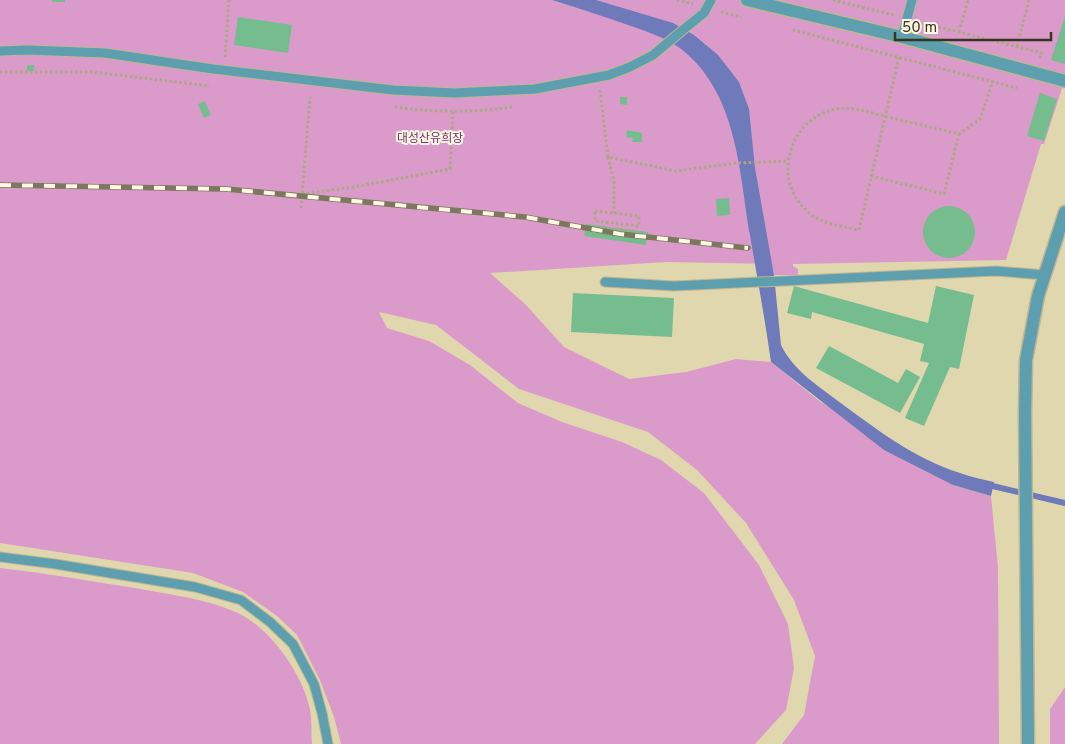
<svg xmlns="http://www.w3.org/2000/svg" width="1065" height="744" font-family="Overpass,'Noto Sans KR',sans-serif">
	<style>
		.green { fill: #da9bcb }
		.water { fill: #6e7aba }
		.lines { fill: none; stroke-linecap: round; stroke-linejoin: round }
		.stream { stroke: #6e7aba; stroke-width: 6 }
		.building { fill: #75bd8f }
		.lane-casing { stroke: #bfb693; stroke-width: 11 }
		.street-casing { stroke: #bfb693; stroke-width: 15 }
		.path { stroke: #aea685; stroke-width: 3; stroke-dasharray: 2.5 2.5; stroke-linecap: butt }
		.lane { stroke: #5d9faf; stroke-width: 9 }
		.street { stroke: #5d9faf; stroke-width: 12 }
		.rail-casing { stroke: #7d775d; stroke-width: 5.5 }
		.rail { stroke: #fdf8e4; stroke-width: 4; stroke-dasharray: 11; stroke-linecap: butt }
		.labels { text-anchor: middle; stroke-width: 4; stroke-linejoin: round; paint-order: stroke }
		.park-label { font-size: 12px; fill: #772d6a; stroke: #fdf8e4 }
	</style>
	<rect width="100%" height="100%" fill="#e1d7af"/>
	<g class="green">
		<polygon points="0,0 1065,0 1065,79 1044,144 1041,144 1006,260 793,264 793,266 798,269 798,275 774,275 772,264 666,262 490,273 526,305 564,347 629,379 686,372 736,359 771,362 818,400 953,485 991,496 998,567 999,744 782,744 804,715 815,656 794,600 746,523 697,470 648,432 519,389 436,325 379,312 387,328 429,341 470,365 518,403 562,422 622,442 661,460 704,493 759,565 788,624 794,668 786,710 755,744 341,744 334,717 320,680 297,635 277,616 243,592 193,573 0,543"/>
		<path d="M0 568C45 573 90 581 135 588 167 594 200 598 231 610 267 623 303 673 310 710 312 721 311 733 312 744H0Z"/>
		<polygon points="1065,687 1065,744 1050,744 1050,709"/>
	</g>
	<path class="water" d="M552 0H596L673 23 694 35 718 55 739 82 749 109 755 168 774 275 781 345C793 370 817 385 838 401 876 429 915 459 960 473 971 477 982 479 994 482L991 496 953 485 884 450 771 362C765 319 757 277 750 235 739 169 737 92 680 48 666 38 648 32 631 26 605 17 579 8 552 0Z"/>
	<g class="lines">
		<polyline class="stream" points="984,484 1065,503"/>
	</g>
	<g class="building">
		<rect x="52" y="0" width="13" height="2"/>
		<polygon points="1065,16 1065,64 1051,60"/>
		<polygon points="238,17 292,25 288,53 234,45"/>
		<rect x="27" y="65" width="7" height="6"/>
		<polygon points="1040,93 1057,99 1044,141 1027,136"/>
		<polygon points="620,97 627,97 627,105 620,104"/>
		<polygon points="205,101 211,115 204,118 198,104"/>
		<polygon points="627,130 642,133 642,142 632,142 633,138 626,137"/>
		<polygon points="729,198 730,215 717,216 716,199"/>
		<circle cx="949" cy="232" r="26"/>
		<polygon points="586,224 648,232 646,245 584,236"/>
		<polygon points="794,286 928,323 936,286 974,295 959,369 950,367 924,426 905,418 929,363 920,361 924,344 812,312 811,319 787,313"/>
		<polygon points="573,293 674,298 672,337 571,332"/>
		<polygon points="829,346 898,383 906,369 920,377 900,413 816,368"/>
	</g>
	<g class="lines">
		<defs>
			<g id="lane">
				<polyline points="902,37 912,0"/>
				<polyline points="0,51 28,50 105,53 213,69 393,90 454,93 535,89 609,75 630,67 653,55 684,29 704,13 711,0"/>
				<polyline points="605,282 674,286 996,271 1045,275"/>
				<polyline points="0,557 55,564 195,587 241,600 270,622 293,644 314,684 322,713 328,744"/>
			</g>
			<g id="street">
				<polyline points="747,0 902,37 1065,81"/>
				<polyline points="1028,744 1025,414 1026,360 1038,296 1065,212"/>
			</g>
		</defs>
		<use href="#lane" class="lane-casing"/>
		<use href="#street" class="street-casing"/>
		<g class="path">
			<polyline points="677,0 693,4"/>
			<polyline points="833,0 894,15"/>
			<polyline points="721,12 741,17"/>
			<polyline points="919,22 1042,53 1040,58"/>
			<polyline points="793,30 1017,88"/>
			<polyline points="959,32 968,0"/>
			<polyline points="1017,46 1029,0"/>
			<polyline points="225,57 229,0"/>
			<path d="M899 57 859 230C840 226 820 224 806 210 771 178 790 118 836 109 854 106 871 113 888 117 912 123 935 128 959 134L980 119 993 81"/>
			<polyline points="0,72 92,72 210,86"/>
			<polyline points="600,90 608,157 676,171 737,163 788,161"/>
			<path d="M395 107C435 113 474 112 514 107"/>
			<polyline points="608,157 614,181 614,213"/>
			<polyline points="871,176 944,194 959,134"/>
			<polyline points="302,194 354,187 450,169 453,111"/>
			<polyline points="301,208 310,97"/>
			<polygon points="595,211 639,216 639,226 595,221"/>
			<polyline points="593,227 638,232"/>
		</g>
		<use href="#lane" class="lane"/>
		<use href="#street" class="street"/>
		<defs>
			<polyline id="rail" points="0,185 226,189 525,217 620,234 748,248"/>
		</defs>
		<use href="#rail" class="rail-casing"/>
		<use href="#rail" class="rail"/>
	</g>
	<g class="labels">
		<g class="park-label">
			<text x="430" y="142">대성산유희장</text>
		</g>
	</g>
	<path d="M895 32v8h156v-8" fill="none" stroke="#383424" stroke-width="2.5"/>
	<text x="902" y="32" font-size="15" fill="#383424" stroke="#fdf8e4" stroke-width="4" paint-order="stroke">50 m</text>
</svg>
